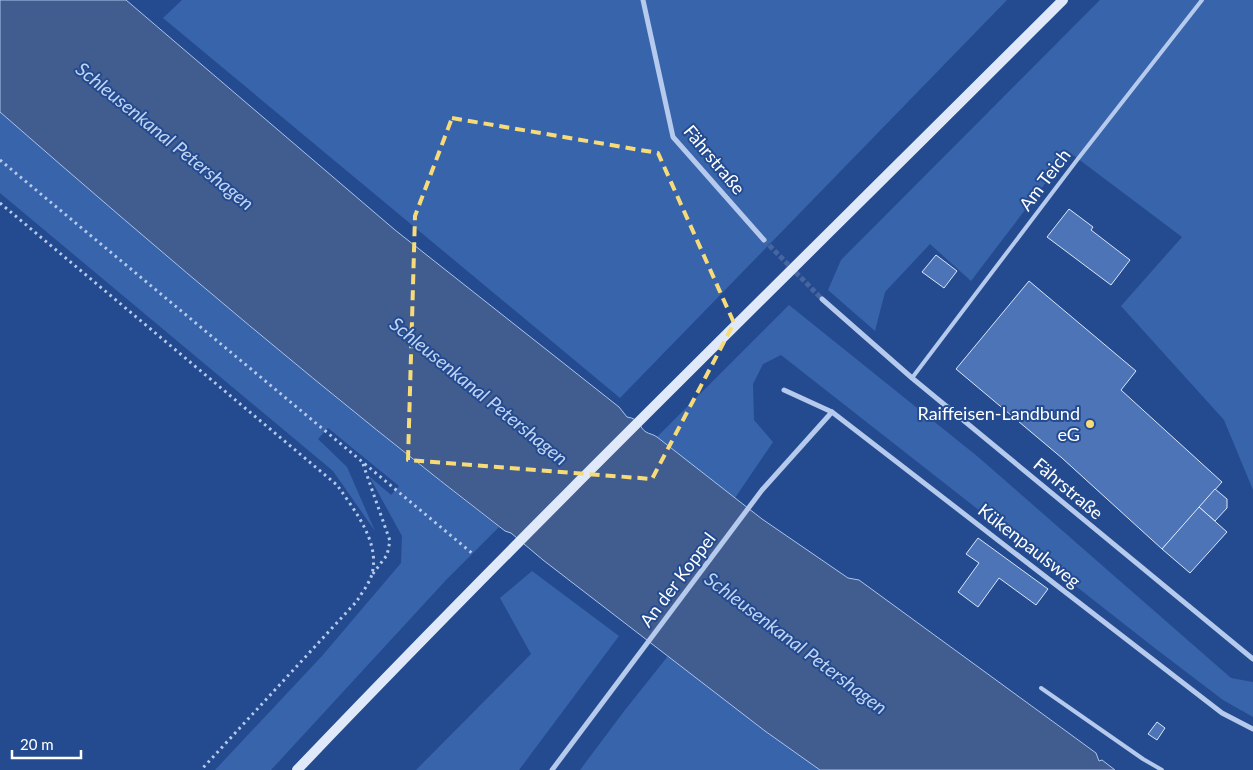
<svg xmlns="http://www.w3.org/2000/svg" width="1253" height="770" font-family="Lato,sans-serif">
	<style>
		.green { fill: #3864ac }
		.water { fill: #415d8f; stroke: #a9c3ed }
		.building { fill: #4c74b6; stroke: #dae6f9 }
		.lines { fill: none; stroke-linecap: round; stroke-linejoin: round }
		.minor-tunnel { stroke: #4566a0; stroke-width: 5; stroke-dasharray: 5 2.5; stroke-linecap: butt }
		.path { stroke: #b5caec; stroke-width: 3; stroke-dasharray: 2.5 4; stroke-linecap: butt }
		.service { stroke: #b5caec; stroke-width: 4 }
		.minor { stroke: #b5caec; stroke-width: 5 }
		.secondary { stroke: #e0e9f9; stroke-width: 10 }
		.marked { fill: none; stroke: #f6db78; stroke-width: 4; stroke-dasharray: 10 6; stroke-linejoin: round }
		.poi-dot { fill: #f6db78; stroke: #244b8f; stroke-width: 2 }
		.labels { text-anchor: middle; stroke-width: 4; stroke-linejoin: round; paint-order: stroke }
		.street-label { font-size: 18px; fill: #fff; stroke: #244b8f }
		.poi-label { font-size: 18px; fill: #fff; stroke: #244b8f; text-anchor: end }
		.water-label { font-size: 19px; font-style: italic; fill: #c1d4f3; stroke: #244b8f }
	</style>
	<rect width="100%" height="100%" fill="#244b8f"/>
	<g class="green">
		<polygon points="182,0 1007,0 620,398 163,18"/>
		<polygon points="1100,0 1253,0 1253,490 1224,420 1121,306 1182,237 1069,152 971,281 930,244 885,292 875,331 828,290 841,260"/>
		<path d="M0 112C163 254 328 395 499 527L447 579 271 770H215L322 656 401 563 402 536 369 476 391 495 399 486 328 428 318 439 347 467 375 531 333 471 0 193Z"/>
		<polygon points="789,305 977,456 1231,678 1253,682 1253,717 1223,700 1156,649 781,355 763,364 753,384 754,420 773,442 735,498 657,437"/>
		<polygon points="532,571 619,636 519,770 416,770 531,654 500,598"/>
		<polygon points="668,656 820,770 580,770 625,710"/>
	</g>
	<path class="water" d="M0 0H126L395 230 619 407 627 417C641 419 639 428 646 432 649 434 653 434 657 437L762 519 848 578 859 580 1096 753 1099 761 1102 760 1115 770H820L765 731 543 560 511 533 505 531C332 398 165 256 0 112Z"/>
	<g class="building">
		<polygon points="1069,209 1093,227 1091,230 1130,260 1111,285 1047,237"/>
		<polygon points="936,255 957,271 944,288 922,272"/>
		<polygon points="1029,281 1136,371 1121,390 1222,482 1162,549 1062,458 956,369"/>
		<polygon points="1215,489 1227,499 1227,508 1215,521 1199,507"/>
		<polygon points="1199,507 1227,532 1190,573 1162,549"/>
		<polygon points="978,538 1048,589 1036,605 999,578 978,607 958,592 979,563 966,554"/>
		<polygon points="1157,722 1165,728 1157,740 1148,734"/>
	</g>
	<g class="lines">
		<polyline class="minor-tunnel" points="764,240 822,299"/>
		<g class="path">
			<polyline points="0,160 473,554"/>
			<path d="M0 203 337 485C355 511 382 544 371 577 368 585 361 594 357 601L201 770"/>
			<polyline points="363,464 390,541 387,555 372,575"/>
		</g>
		<g class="service">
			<polyline points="912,378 1077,160 1202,0"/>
			<polyline points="1041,688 1143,759 1162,770"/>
		</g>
		<g class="minor">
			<polyline points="643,0 673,137 764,240"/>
			<polyline points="822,299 912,378 1253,659"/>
			<polyline points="784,390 832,412 1222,713 1253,729"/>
			<polyline points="552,770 762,490 832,412"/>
		</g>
		<path class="secondary" d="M297 770C547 508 807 256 1063 0"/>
	</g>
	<path class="marked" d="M452 118 658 153 734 323 652 479 408 460 415 216Z"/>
	<circle class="poi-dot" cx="1090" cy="424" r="5"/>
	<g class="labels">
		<g class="street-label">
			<text transform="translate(714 160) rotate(50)" y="6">Fährstraße</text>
			<text transform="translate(1045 180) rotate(-53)" y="6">Am Teich</text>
			<text transform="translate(1068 489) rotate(40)" y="6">Fährstraße</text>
			<text transform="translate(1029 546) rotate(38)" y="6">Kükenpaulsweg</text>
			<text transform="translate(678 580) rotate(-53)" y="6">An der Koppel</text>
		</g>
		<g class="poi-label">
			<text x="1080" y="420">Raiffeisen-Landbund<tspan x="1080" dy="21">eG</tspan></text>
		</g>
		<g class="water-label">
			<text transform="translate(165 136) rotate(39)" y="7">Schleusenkanal Petershagen</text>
			<text transform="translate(479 391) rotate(39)" y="7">Schleusenkanal Petershagen</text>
			<text transform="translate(796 643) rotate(37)" y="7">Schleusenkanal Petershagen</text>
		</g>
	</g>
	<path d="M12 750v8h69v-8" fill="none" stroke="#ffffff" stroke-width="2.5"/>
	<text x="20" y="750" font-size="15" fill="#ffffff" stroke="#244b8f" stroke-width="4" paint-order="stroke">20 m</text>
</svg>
